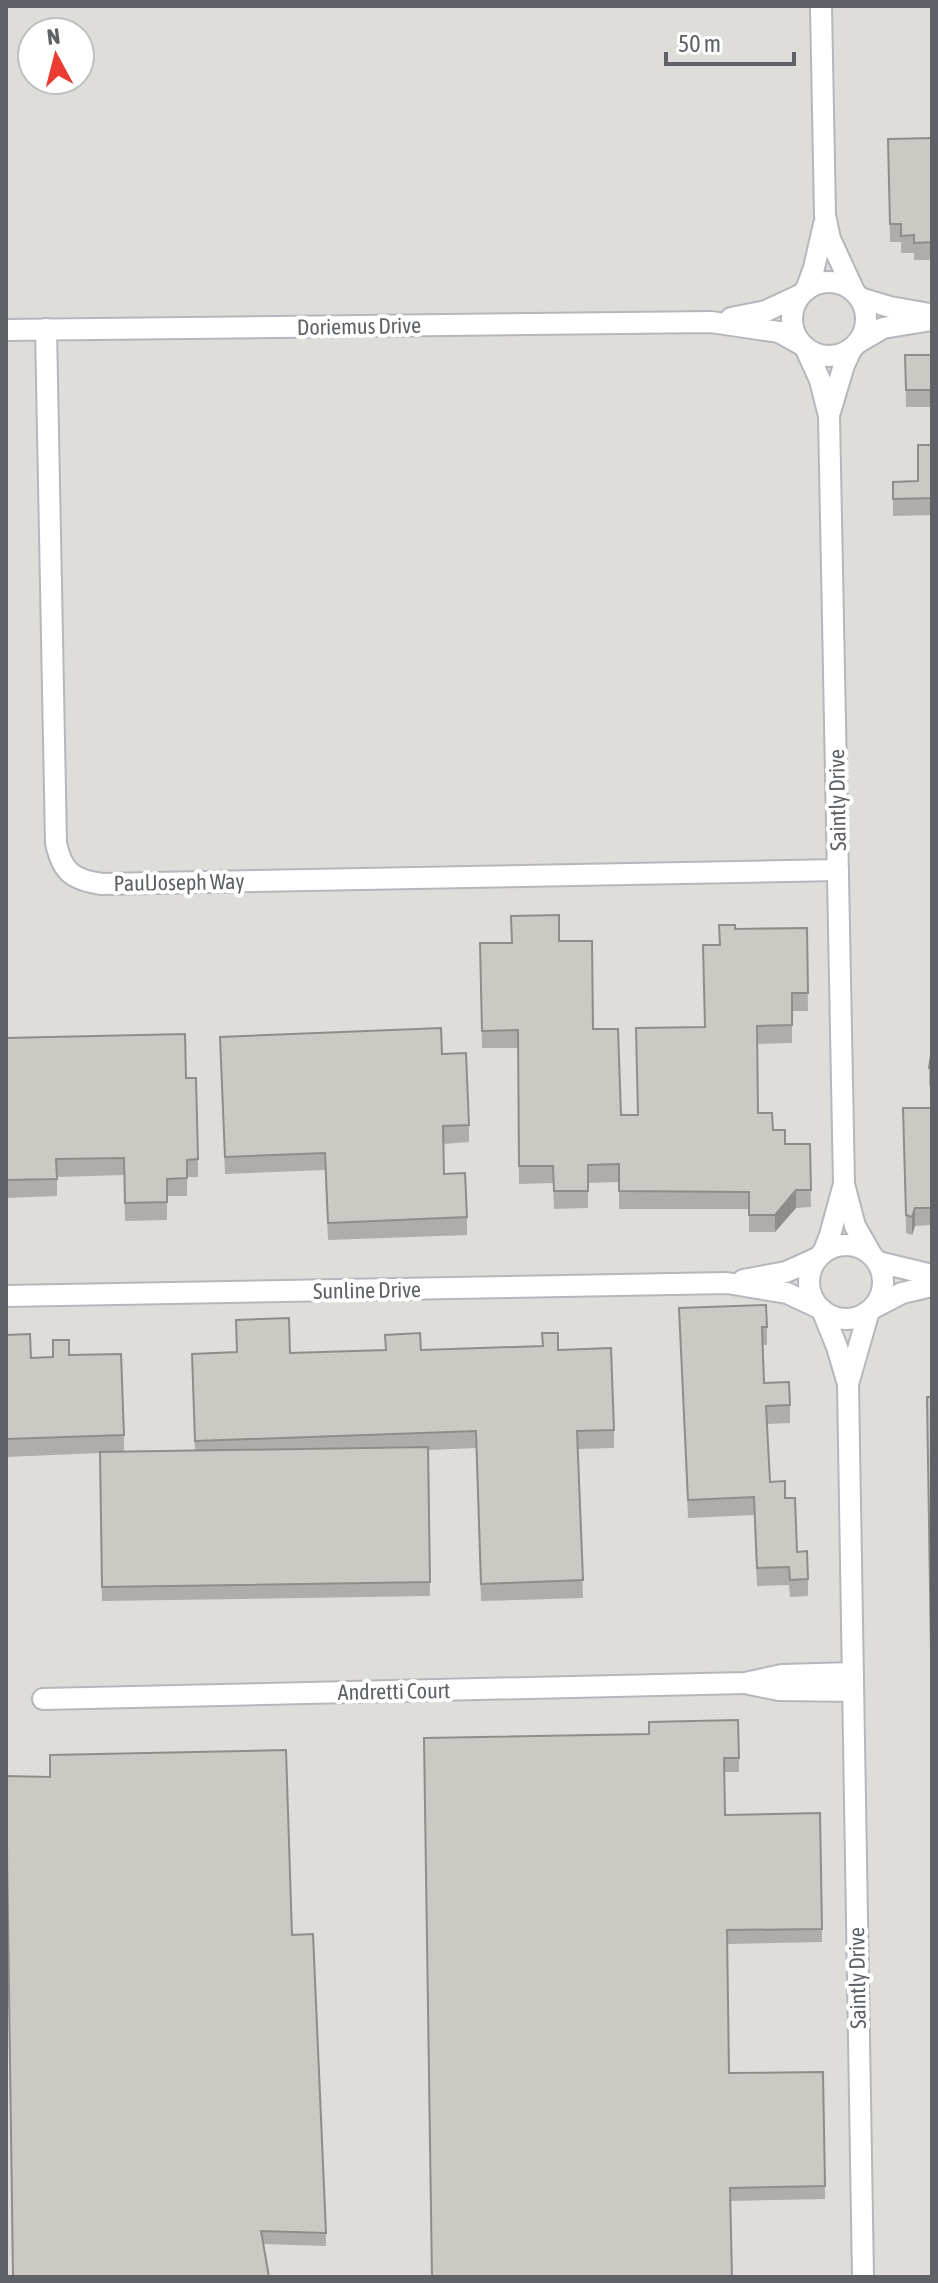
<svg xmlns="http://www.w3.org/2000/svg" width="938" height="2283" font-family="'Asap Condensed',sans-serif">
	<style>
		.industrial { fill: #dfddd9; fill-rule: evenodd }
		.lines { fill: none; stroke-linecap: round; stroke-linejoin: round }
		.minor-casing { stroke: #b4b7bb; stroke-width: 24 }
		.minor { stroke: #fff; stroke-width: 20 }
		.wall { fill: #afada9 }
		.shaded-wall { fill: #8f8d89 }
		.building { fill: #ccc9c4; stroke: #8f8d89; stroke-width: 2 }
		.labels { text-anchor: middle; stroke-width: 8; stroke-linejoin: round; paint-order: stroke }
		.street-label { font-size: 22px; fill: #5e6267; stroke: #fff }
	</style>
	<rect width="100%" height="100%" fill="#f0eee7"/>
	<path class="industrial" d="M6 6H932V2277H6ZM32 32H80V80H32Z"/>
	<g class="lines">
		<defs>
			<g id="minor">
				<polyline points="821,6 825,215 830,239 854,291"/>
				<circle cx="829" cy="319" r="37"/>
				<polyline points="806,290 814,268 824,224"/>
				<polyline points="860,298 890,307 930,314"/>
				<polyline points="731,318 766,311 800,295"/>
				<path d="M46 329 56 843C62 872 73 880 102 884L838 870"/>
				<polyline points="6,330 711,322 779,332 804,346"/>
				<polyline points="857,343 883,328 932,320"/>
				<polyline points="805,347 820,380 829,416 844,1184 830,1235 823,1253"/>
				<polyline points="830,412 844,365 852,348"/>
				<polyline points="845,1188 855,1226 871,1254"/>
				<circle cx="846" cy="1282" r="37"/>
				<polyline points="878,1262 932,1275"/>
				<polyline points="743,1280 786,1272 817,1258"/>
				<polyline points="6,1296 727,1283 787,1293 821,1309"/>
				<polyline points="873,1308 902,1293 932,1286"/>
				<polyline points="822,1310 837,1347 848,1384"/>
				<polyline points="749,1684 779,1690 853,1691"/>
				<polyline points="43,1699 745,1683 782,1675 853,1673"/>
				<polyline points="863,2277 848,1384 869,1311"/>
			</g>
		</defs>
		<use href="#minor" class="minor-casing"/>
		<use href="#minor" class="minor"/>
	</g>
	<g class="wall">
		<polygon points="932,138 932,260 914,260 914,253 901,253 901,242 890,242 888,139"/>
		<polygon points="905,355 932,355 932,407 906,407"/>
		<polygon points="932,445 932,515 893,516 893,482 918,481"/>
		<polygon points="511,916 559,941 593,1029 621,1115 637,1115 704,1027 720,945 735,929 807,928 808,1011 792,1011 792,1043 757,1044 758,1113 785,1144 810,1144 811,1207 796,1208 775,1232 749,1232 749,1209 619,1209 619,1182 588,1183 588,1208 554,1209 553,1183 519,1184 518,1048 482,1048 480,961 512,943"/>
		<polygon points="220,1037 442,1054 469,1125 469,1142 443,1144 444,1174 467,1217 467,1235 328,1240 325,1170 225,1174"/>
		<polygon points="6,1038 186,1078 198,1159 198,1177 187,1177 187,1196 167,1196 167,1220 125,1221 124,1175 57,1177 57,1196 6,1198"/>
		<polygon points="932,1055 932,1086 929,1086 929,1064"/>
		<polygon points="903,1108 932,1108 932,1225 915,1226 912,1235 906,1233"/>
		<polygon points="679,1308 767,1327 767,1345 763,1345 764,1383 790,1405 790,1423 767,1424 770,1482 785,1498 797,1552 808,1579 808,1596 790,1597 789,1585 757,1586 754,1515 688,1518"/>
		<polygon points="236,1320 290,1353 421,1350 558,1350 614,1430 614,1448 578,1449 583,1598 481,1601 476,1448 429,1450 430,1596 102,1601 100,1453 6,1457 6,1335 31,1358 69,1355 124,1435 124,1452 195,1451 192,1354 237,1352"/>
		<polygon points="738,1720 739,1772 724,1772 725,1815 820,1813 822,1942 727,1944 729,2073 823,2072 825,2199 730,2201 649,1734"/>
		<polygon points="292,1935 326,2233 326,2246 263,2244 13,2277"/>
	</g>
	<g class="shaded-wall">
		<polygon points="796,1190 796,1208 775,1232 775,1215"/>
		<polygon points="915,1208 915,1226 912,1235 912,1217"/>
	</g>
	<g class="building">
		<polygon points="932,138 932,242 914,243 914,235 901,236 901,224 890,224 888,139"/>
		<polygon points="905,355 932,355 932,390 906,390"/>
		<polygon points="918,445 932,445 932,498 893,499 893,482 918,481"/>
		<polygon points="559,915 559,941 592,941 593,1029 618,1029 621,1115 638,1115 636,1028 705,1027 703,945 720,945 719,925 735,925 735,929 807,928 808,993 792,993 792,1025 757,1026 758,1113 772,1113 773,1130 785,1130 785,1144 810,1144 811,1190 796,1190 775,1215 749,1215 749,1192 619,1191 619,1164 588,1165 588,1191 554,1191 553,1166 519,1166 518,1030 482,1031 480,943 512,943 511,916"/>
		<polygon points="441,1028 442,1054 466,1053 469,1125 443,1126 444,1174 465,1173 467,1217 328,1223 325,1153 225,1157 220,1037"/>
		<polygon points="185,1034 186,1078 196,1078 198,1159 187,1160 187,1178 167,1179 167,1202 125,1203 124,1158 56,1159 57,1179 6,1180 6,1038"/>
		<polygon points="931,1055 932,1055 932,1068 929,1068"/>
		<polygon points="903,1108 932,1108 932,1208 915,1208 912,1217 906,1215"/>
		<polygon points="766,1305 767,1327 762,1327 764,1383 789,1382 790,1405 766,1406 770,1482 785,1481 785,1498 795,1498 797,1552 807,1551 808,1579 790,1580 789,1567 757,1568 754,1497 688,1500 679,1308"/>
		<polygon points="289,1318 290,1353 386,1350 385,1335 420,1333 421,1350 543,1346 542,1333 558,1333 558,1350 611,1348 614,1430 577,1431 583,1580 481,1584 476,1431 195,1441 192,1354 237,1352 236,1320"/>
		<polygon points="30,1334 31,1358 53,1357 53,1340 69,1340 69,1355 121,1354 124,1435 6,1439 6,1335"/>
		<polygon points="927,1397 932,1397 931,1650"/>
		<polygon points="428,1447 430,1582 102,1587 100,1452"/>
		<polygon points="738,1720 739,1758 724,1758 725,1815 820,1813 822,1929 727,1930 729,2073 823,2072 825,2186 730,2188 732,2277 432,2277 424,1738 649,1734 649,1722"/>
		<polygon points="286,1750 292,1935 313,1934 326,2233 261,2231 269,2277 13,2277 6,1776 50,1777 50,1755"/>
	</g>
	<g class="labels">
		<g class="street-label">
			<text transform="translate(359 326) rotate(-1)" y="8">Doriemus Drive</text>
			<text transform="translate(837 800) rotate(-91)" y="8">Saintly Drive</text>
			<text transform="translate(179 882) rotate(-1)" y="8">PaulJoseph Way</text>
			<text transform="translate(367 1290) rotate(-1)" y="8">Sunline Drive</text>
			<text transform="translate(394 1691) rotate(-1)" y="8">Andretti Court</text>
			<text transform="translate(857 1978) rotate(-91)" y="8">Saintly Drive</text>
		</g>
	</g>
	<rect width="938" height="2283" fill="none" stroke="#5e6267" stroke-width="16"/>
	<g transform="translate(56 56) rotate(353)"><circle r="38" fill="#ffffff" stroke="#bfc0c2" stroke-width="2"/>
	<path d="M0-6L14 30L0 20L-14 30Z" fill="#ec3c31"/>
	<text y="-12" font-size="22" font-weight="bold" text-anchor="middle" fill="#5e6267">N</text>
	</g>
	<path d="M666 52v12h128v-12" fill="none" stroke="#5e6267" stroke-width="4"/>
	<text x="678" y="52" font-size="24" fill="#5e6267" stroke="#ffffff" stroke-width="6" paint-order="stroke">50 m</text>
</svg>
